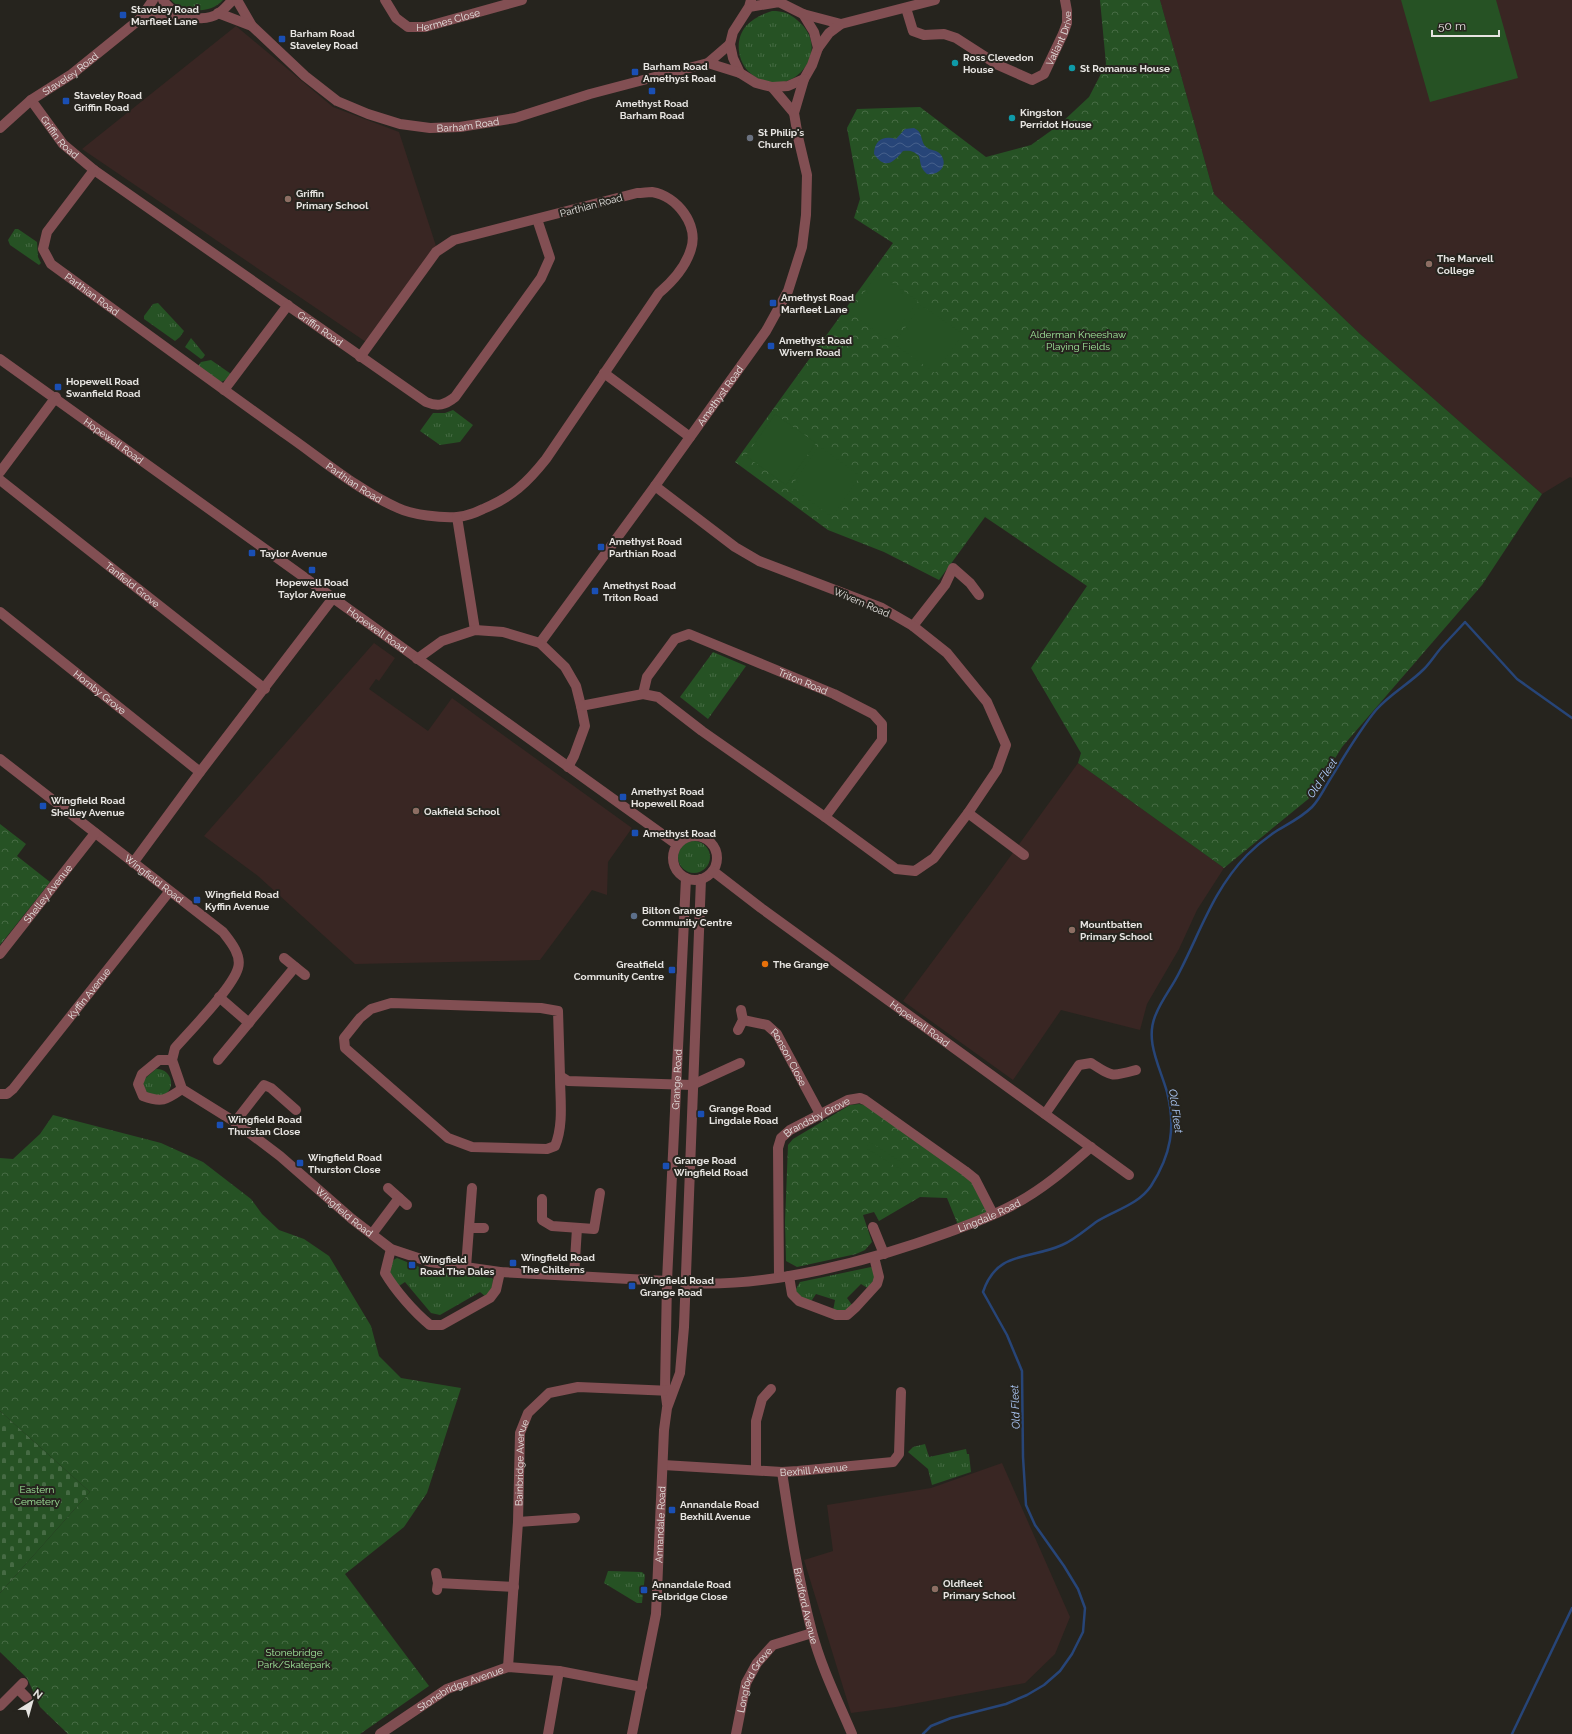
<svg xmlns="http://www.w3.org/2000/svg" width="1572" height="1734" font-family="Raleway,sans-serif">
	<style>
		.education { fill: #392623 }
		.grass { fill: url(#grass-tufts) }
		.cemetery { fill: url(#cemetery-stones) }
		.park { fill: url(#park-crowns) }
		.pitch { fill: #265224 }
		.water { fill: url(#water-waves) }
		.lines { fill: none; stroke-linecap: round; stroke-linejoin: round }
		.stream { stroke: #274578; stroke-width: 2.5 }
		.minor { stroke: #824f53; stroke-width: 10 }
		.transit-dot { fill: #1a4fb4; stroke: #26241e; stroke-width: 1.5 }
		.culture-dot { fill: #0f9aa8; stroke: #26241e; stroke-width: 1.5 }
		.worship-dot { fill: #6b7280; stroke: #26241e; stroke-width: 1.5 }
		.education-dot { fill: #8d6e63; stroke: #26241e; stroke-width: 1.5 }
		.service-dot { fill: #5c6f8a; stroke: #26241e; stroke-width: 1.5 }
		.food-dot { fill: #e8710a; stroke: #26241e; stroke-width: 1.5 }
		.labels { text-anchor: middle; stroke-width: 4; stroke-linejoin: round; paint-order: stroke }
		.poi-label { font-size: 10px; font-weight: bold; fill: #e6e4e1; stroke: #26241e; text-anchor: start }
		.street-label { font-size: 10px; fill: #e6e4e1; stroke: #26241e }
		.park-label { font-size: 10px; fill: #a0e69b; stroke: #26241e }
		.water-label { font-size: 11px; font-style: italic; fill: #b1cefe; stroke: #26241e }
	</style>
	<defs>
		<pattern id="grass-tufts" width="24" height="20" patternUnits="userSpaceOnUse"><rect width="24" height="20" fill="#265224"/><path d="M3 7l-1-3M5 7V3M7 7l1-3M15 17l-1-3M17 17v-4M19 17l1-3" fill="none" stroke="#466b44"/></pattern>
		<pattern id="cemetery-stones" width="16" height="16" patternUnits="userSpaceOnUse"><rect width="16" height="16" fill="#265224"/><path d="M2 7V4a2 2 0 0 1 4 0v3zM10 15v-3a2 2 0 0 1 4 0v3z" fill="#466b44"/></pattern>
		<pattern id="park-crowns" width="20" height="18" patternUnits="userSpaceOnUse"><rect width="20" height="18" fill="#265224"/><path d="M2 6a3 3 0 1 1 6 0M12 15a3 3 0 1 1 6 0" fill="none" stroke="#466b44"/></pattern>
		<pattern id="water-waves" width="16" height="10" patternUnits="userSpaceOnUse"><rect width="16" height="10" fill="#274578"/><path d="M0 5q4-4 8 0t8 0" fill="none" stroke="#46608b"/></pattern>
	</defs>
	<rect width="100%" height="100%" fill="#26241e"/>
	<g class="education">
		<polygon points="1160,0 1572,0 1572,478 1570,477 1542,494 1360,334 1214,194"/>
		<polygon points="236,26 333,107 399,132 437,249 366,342 82,149"/>
		<polygon points="374,643 395,658 379,681 376,679 369,689 428,731 452,698 632,828 608,862 607,895 592,890 540,960 355,964 258,876 204,836"/>
		<polygon points="1078,763 1224,868 1197,910 1179,949 1147,1004 1140,1030 1061,1010 1013,1080 903,1001 991,883"/>
		<polygon points="1002,1463 1070,1617 1055,1654 1025,1683 896,1707 851,1713 804,1560 833,1551 827,1505 931,1488"/>
	</g>
	<g class="grass">
		<path d="M171 0H223C211 14 183 14 171 0Z"/>
		<path d="M772 11C783 11 789 13 797 20 838 53 784 108 748 71 737 59 735 39 746 26 753 18 763 14 772 11Z"/>
		<polygon points="15,229 18,229 37,242 38,257 41,263 39,265 10,245 8,240"/>
		<polygon points="158,303 184,331 180,337 175,341 144,319 144,316 153,304"/>
		<polygon points="191,338 205,355 203,358 201,359 185,347"/>
		<polygon points="211,360 234,376 221,382 198,366 201,362"/>
		<polygon points="453,410 473,425 460,442 440,445 420,431 433,413 445,413"/>
		<polygon points="713,652 746,666 708,719 680,697"/>
		<circle cx="694" cy="857" r="16"/>
		<path d="M156 1069C172 1068 178 1091 161 1096 158 1097 152 1096 149 1096L141 1082Z"/>
		<path d="M397 1258 429 1271 492 1278 493 1279 492 1290 486 1297 480 1292 440 1315 431 1313 405 1282 399 1286C392 1278 382 1265 397 1258Z"/>
		<polygon points="871,1267 875,1269 876,1275 869,1289 861,1284 847,1298 852,1305 846,1312 833,1311 835,1300 816,1294 810,1303 796,1293 796,1289 800,1282"/>
		<polygon points="925,1444 929,1457 966,1449 967,1454 969,1454 971,1472 932,1485 928,1469 908,1452 913,1447"/>
		<polygon points="608,1571 642,1572 645,1575 642,1603 637,1603 604,1583"/>
	</g>
	<polygon class="cemetery" points="0,1411 90,1492 0,1593"/>
	<g class="park">
		<polygon points="1100,0 1160,0 1214,194 1360,334 1542,494 1482,585 1342,747 1312,796 1224,868 1078,763 1081,753 1031,668 1087,586 985,517 939,580 884,552 828,530 735,462 893,243 854,218 860,199 847,128 857,109 920,107 986,157 1031,145 1059,125 1089,97 1106,64"/>
		<polygon points="0,824 26,844 17,856 50,882 0,945"/>
		<polygon points="859,1104 865,1105 973,1181 991,1213 958,1225 947,1198 920,1197 879,1221 874,1212 863,1215 872,1242 865,1250 856,1254 797,1267 786,1261 785,1222 788,1145 793,1139 850,1105"/>
		<polygon points="53,1115 161,1143 203,1162 251,1199 262,1214 279,1230 304,1239 329,1256 371,1326 379,1356 401,1378 461,1388 427,1493 404,1527 345,1574 429,1686 360,1734 68,1734 40,1707 27,1678 0,1652 0,1593 90,1492 0,1411 0,1158 13,1159 40,1134"/>
	</g>
	<g class="pitch">
		<polygon points="1401,0 1496,0 1518,78 1430,102"/>
		<polygon points="878,273 918,301 889,341 850,313"/>
		<polygon points="921,305 963,334 935,373 894,344"/>
		<polygon points="775,414 816,443 786,485 746,456"/>
		<polygon points="819,446 860,476 832,517 791,487"/>
		<polygon points="870,1142 904,1164 900,1169 866,1148"/>
	</g>
	<path class="water" d="M914 128C923 132 920 139 925 146 929 151 937 149 941 155 949 166 938 176 927 174 920 168 921 164 919 156 914 151 910 150 903 151 893 163 885 170 874 154 874 140 884 135 896 139L905 129Z"/>
	<g class="lines">
		<g class="stream">
			<path d="M923 1734 931 1726 951 1718 1006 1704 1027 1695 1044 1685 1060 1671 1072 1654 1083 1632 1085 1608 1078 1589 1064 1566 1035 1525 1026 1505 1023 1457 1022 1371 1007 1335 983 1292C997 1250 1029 1260 1062 1245 1074 1240 1085 1230 1096 1222 1115 1210 1138 1205 1151 1186 1171 1155 1176 1127 1167 1092 1160 1067 1144 1040 1156 1014 1162 999 1173 986 1180 971 1201 930 1214 889 1247 855 1256 846 1267 837 1278 830 1290 823 1302 817 1312 807 1319 800 1324 789 1329 781 1344 757 1358 732 1376 710 1390 694 1409 684 1424 669 1430 663 1435 655 1441 648 1449 639 1457 631 1465 622L1517 679 1572 718"/>
			<polyline points="1512,1734 1572,1608"/>
		</g>
		<g class="minor">
			<path d="M163 0C173 16 203 24 219 13 224 10 228 4 233 0"/>
			<path id="s1" d="M237 0 252 26 305 76 337 101 368 114 400 124 430 128 460 127 515 118 590 94 708 63 730 44"/>
			<path id="s2" d="M385 0 396 18 408 27H425L522 0"/>
			<polyline points="749,7 779,2 803,14 814,32 818,48 812,65 804,79 788,86 772,87 756,83 740,73 733,58 730,44 733,32 749,7 751,0"/>
			<path id="s3" d="M906 8 913 31 924 35 944 34 956 38 998 65 1032 80 1044 74 1063 34 1067 23V11L1065 0"/>
			<polyline points="218,13 252,26"/>
			<polyline points="803,14 841,24"/>
			<polyline points="140,19 180,14"/>
			<polyline points="818,48 829,33 841,24 935,0"/>
			<polyline points="708,63 740,73"/>
			<polyline points="772,87 794,113"/>
			<path id="s4" d="M31 100 63 144 94 170 426 402C438 407 445 405 455 397L541 278 550 258 537 219"/>
			<path id="s5" d="M0 128 31 100 72 74 140 19 153 0"/>
			<path id="s6" d="M94 170 47 232 43 249 51 264C129 321 206 377 284 433 319 457 359 491 398 508 413 515 441 518 457 517 467 516 475 513 483 509 512 497 527 483 546 459L659 293C672 282 686 266 691 249 699 225 677 196 652 192 648 192 642 193 637 193L454 240 436 252 360 357"/>
			<path id="s7" d="M0 359 676 844"/>
			<polyline points="604,373 690,437"/>
			<polyline points="224,390 288,305"/>
			<polyline points="0,472 56,397"/>
			<path id="s8" d="M0 480 265 689"/>
			<polyline points="457,517 475,630"/>
			<path id="s9" d="M0 612 200 772"/>
			<polyline points="913,626 945,585 953,568 970,583 979,595"/>
			<path id="s10" d="M540 643 655 486 766 331 788 291 802 247 806 215 807 175 798 137 794 113 804 79"/>
			<polyline points="417,659 442,641 475,630 503,632 540,643 565,667 576,686 581,706 585,726 574,756 568,767"/>
			<path id="s11" d="M643 694 647 677 675 639 689 634 834 694 873 714 882 724V740L825 817"/>
			<polyline points="581,706 643,694 658,697 702,731 825,817 896,869 915,871 934,858 968,813 997,770 1006,745 987,702 947,653 913,626 882,608 759,561 735,547 655,486"/>
			<path id="s12" d="M0 759 223 932C230 941 242 955 238 968 233 987 190 1031 175 1048L172 1060 182 1089 235 1122 280 1156 352 1219 391 1249 430 1262 500 1272 667 1281"/>
			<polyline points="968,813 1024,855"/>
			<circle cx="695" cy="858" r="22"/>
			<polyline points="133,863 200,772 333,598"/>
			<path id="s13" d="M713 871 761 908 1129 1175"/>
			<path id="s14" d="M0 954 95 833"/>
			<polyline points="284,958 305,975"/>
			<polyline points="219,997 249,1023"/>
			<path id="s15" d="M743 1020 767 1025 777 1034 820 1114"/>
			<polyline points="738,1030 743,1020 741,1010"/>
			<path d="M172 1060H159L142 1074 138 1084 143 1096C162 1103 166 1100 182 1089"/>
			<polyline points="218,1060 295,967"/>
			<path d="M560 1076C560 1098 564 1125 555 1146L547 1149 472 1147 448 1138 345 1048 344 1038 360 1018 371 1009 391 1003 541 1008 558 1011 560 1076 568 1081 692 1085 740 1063"/>
			<path id="s16" d="M0 1094H7L13 1089 169 892"/>
			<path d="M1045 1114 1079 1065 1091 1063C1113 1077 1111 1077 1136 1070"/>
			<polyline points="235,1122 264,1085 271,1088 296,1110"/>
			<polyline points="388,1188 407,1205"/>
			<polyline points="542,1199 542,1220 552,1226 594,1229 600,1193"/>
			<polyline points="873,1227 884,1254"/>
			<polyline points="469,1228 484,1228"/>
			<polyline points="372,1234 399,1198"/>
			<path d="M391 1249 385 1273C395 1290 414 1312 430 1325H442L490 1298 496 1290 500 1272"/>
			<polyline points="466,1267 472,1188"/>
			<polyline points="574,1276 577,1228"/>
			<polyline points="789,1276 792,1294 799,1301 836,1315 847,1315 856,1307 877,1284 879,1277 874,1257"/>
			<path id="s17" d="M779 1277 778 1148 781 1138 790 1130 848 1100 860 1098 865 1100 965 1171 975 1179 993 1214"/>
			<path id="s18" d="M685 1283C770 1288 870 1261 949 1232 970 1224 993 1216 1013 1205 1042 1190 1066 1169 1091 1147"/>
			<path id="s19" d="M667 1404 665 1389 667 1281 686 878"/>
			<path id="s20" d="M663 1465 782 1472 798 1471 893 1462 899 1454 901 1392"/>
			<polyline points="756,1470 756,1421 762,1399 771,1389"/>
			<path id="s21" d="M782 1472C790 1525 798 1579 812 1632 821 1667 838 1701 852 1734"/>
			<polyline points="518,1522 575,1518"/>
			<polyline points="436,1573 438,1583 437,1590"/>
			<polyline points="438,1583 514,1587"/>
			<path id="s22" d="M508 1667 518 1522 520 1433 528 1413 549 1393 578 1387 672 1391"/>
			<polyline points="18,1689 27,1698"/>
			<polyline points="0,1706 23,1683"/>
			<path id="s23" d="M380 1734 447 1689 508 1667 559 1671 642 1687"/>
			<polyline points="548,1734 559,1671"/>
			<path id="s24" d="M632 1734 656 1614 664 1430 667 1408 680 1373 684 1327 701 879"/>
			<path id="s25" d="M736 1734 746 1683 757 1663 773 1645 812 1633"/>
		</g>
	</g>
	<g class="transit-dot">
		<rect x="119" y="11" width="8" height="8" rx="2"/>
		<rect x="278" y="35" width="8" height="8" rx="2"/>
		<rect x="631" y="68" width="8" height="8" rx="2"/>
		<rect x="648" y="87" width="8" height="8" rx="2"/>
		<rect x="62" y="97" width="8" height="8" rx="2"/>
		<rect x="769" y="299" width="8" height="8" rx="2"/>
		<rect x="767" y="342" width="8" height="8" rx="2"/>
		<rect x="54" y="383" width="8" height="8" rx="2"/>
		<rect x="597" y="543" width="8" height="8" rx="2"/>
		<rect x="248" y="549" width="8" height="8" rx="2"/>
		<rect x="308" y="566" width="8" height="8" rx="2"/>
		<rect x="591" y="587" width="8" height="8" rx="2"/>
		<rect x="619" y="793" width="8" height="8" rx="2"/>
		<rect x="39" y="802" width="8" height="8" rx="2"/>
		<rect x="631" y="829" width="8" height="8" rx="2"/>
		<rect x="193" y="896" width="8" height="8" rx="2"/>
		<rect x="668" y="966" width="8" height="8" rx="2"/>
		<rect x="697" y="1110" width="8" height="8" rx="2"/>
		<rect x="216" y="1121" width="8" height="8" rx="2"/>
		<rect x="296" y="1159" width="8" height="8" rx="2"/>
		<rect x="662" y="1162" width="8" height="8" rx="2"/>
		<rect x="509" y="1259" width="8" height="8" rx="2"/>
		<rect x="408" y="1261" width="8" height="8" rx="2"/>
		<rect x="628" y="1282" width="8" height="8" rx="2"/>
		<rect x="668" y="1506" width="8" height="8" rx="2"/>
		<rect x="640" y="1586" width="8" height="8" rx="2"/>
	</g>
	<g class="culture-dot">
		<circle cx="955" cy="63" r="4"/>
		<circle cx="1072" cy="68" r="4"/>
		<circle cx="1012" cy="118" r="4"/>
	</g>
	<circle class="worship-dot" cx="750" cy="138" r="4"/>
	<g class="education-dot">
		<circle cx="288" cy="199" r="4"/>
		<circle cx="1429" cy="264" r="4"/>
		<circle cx="416" cy="811" r="4"/>
		<circle cx="1072" cy="930" r="4"/>
		<circle cx="935" cy="1589" r="4"/>
	</g>
	<circle class="service-dot" cx="634" cy="916" r="4"/>
	<circle class="food-dot" cx="765" cy="964" r="4"/>
	<g class="labels">
		<g class="poi-label">
			<text x="131" y="13">Staveley Road<tspan x="131" dy="12">Marfleet Lane</tspan></text>
			<text x="290" y="37">Barham Road<tspan x="290" dy="12">Staveley Road</tspan></text>
			<text x="963" y="61">Ross Clevedon<tspan x="963" dy="12">House</tspan></text>
			<text x="643" y="70">Barham Road<tspan x="643" dy="12">Amethyst Road</tspan></text>
			<text x="1080" y="72">St Romanus House</text>
			<text x="74" y="99">Staveley Road<tspan x="74" dy="12">Griffin Road</tspan></text>
			<text x="652" y="107" text-anchor="middle">Amethyst Road<tspan x="652" dy="12">Barham Road</tspan></text>
			<text x="1020" y="116">Kingston<tspan x="1020" dy="12">Perridot House</tspan></text>
			<text x="758" y="136">St Philip's<tspan x="758" dy="12">Church</tspan></text>
			<text x="296" y="197">Griffin<tspan x="296" dy="12">Primary School</tspan></text>
			<text x="1437" y="262">The Marvell<tspan x="1437" dy="12">College</tspan></text>
			<text x="781" y="301">Amethyst Road<tspan x="781" dy="12">Marfleet Lane</tspan></text>
			<text x="779" y="344">Amethyst Road<tspan x="779" dy="12">Wivern Road</tspan></text>
			<text x="66" y="385">Hopewell Road<tspan x="66" dy="12">Swanfield Road</tspan></text>
			<text x="609" y="545">Amethyst Road<tspan x="609" dy="12">Parthian Road</tspan></text>
			<text x="260" y="557">Taylor Avenue</text>
			<text x="312" y="586" text-anchor="middle">Hopewell Road<tspan x="312" dy="12">Taylor Avenue</tspan></text>
			<text x="603" y="589">Amethyst Road<tspan x="603" dy="12">Triton Road</tspan></text>
			<text x="631" y="795">Amethyst Road<tspan x="631" dy="12">Hopewell Road</tspan></text>
			<text x="51" y="804">Wingfield Road<tspan x="51" dy="12">Shelley Avenue</tspan></text>
			<text x="424" y="815">Oakfield School</text>
			<text x="643" y="837">Amethyst Road</text>
			<text x="205" y="898">Wingfield Road<tspan x="205" dy="12">Kyffin Avenue</tspan></text>
			<text x="642" y="914">Bilton Grange<tspan x="642" dy="12">Community Centre</tspan></text>
			<text x="1080" y="928">Mountbatten<tspan x="1080" dy="12">Primary School</tspan></text>
			<text x="664" y="968" text-anchor="end">Greatfield<tspan x="664" dy="12">Community Centre</tspan></text>
			<text x="773" y="968">The Grange</text>
			<text x="709" y="1112">Grange Road<tspan x="709" dy="12">Lingdale Road</tspan></text>
			<text x="228" y="1123">Wingfield Road<tspan x="228" dy="12">Thurstan Close</tspan></text>
			<text x="308" y="1161">Wingfield Road<tspan x="308" dy="12">Thurston Close</tspan></text>
			<text x="674" y="1164">Grange Road<tspan x="674" dy="12">Wingfield Road</tspan></text>
			<text x="521" y="1261">Wingfield Road<tspan x="521" dy="12">The Chilterns</tspan></text>
			<text x="420" y="1263">Wingfield<tspan x="420" dy="12">Road The Dales</tspan></text>
			<text x="640" y="1284">Wingfield Road<tspan x="640" dy="12">Grange Road</tspan></text>
			<text x="680" y="1508">Annandale Road<tspan x="680" dy="12">Bexhill Avenue</tspan></text>
			<text x="943" y="1587">Oldfleet<tspan x="943" dy="12">Primary School</tspan></text>
			<text x="652" y="1588">Annandale Road<tspan x="652" dy="12">Felbridge Close</tspan></text>
		</g>
		<g class="street-label">
			<text dy="4" stroke="none"><textPath href="#s2" startOffset="77">Hermes Close</textPath></text>
			<text dy="4" stroke="none"><textPath href="#s3" startOffset="208">Valiant Drive</textPath></text>
			<text dy="4" stroke="none"><textPath href="#s5" startOffset="89">Staveley Road</textPath></text>
			<text dy="4" stroke="none"><textPath href="#s1" startOffset="279">Barham Road</textPath></text>
			<text dy="4" stroke="none"><textPath href="#s4" startOffset="47">Griffin Road</textPath></text>
			<text transform="translate(591 205) rotate(-15)" y="4">Parthian Road</text>
			<text dy="4" stroke="none"><textPath href="#s6" startOffset="163">Parthian Road</textPath></text>
			<text dy="4" stroke="none"><textPath href="#s4" startOffset="371">Griffin Road</textPath></text>
			<text dy="4" stroke="none"><textPath href="#s10" startOffset="306">Amethyst Road</textPath></text>
			<text dy="4" stroke="none"><textPath href="#s7" startOffset="140">Hopewell Road</textPath></text>
			<text dy="4" stroke="none"><textPath href="#s6" startOffset="486">Parthian Road</textPath></text>
			<text dy="4" stroke="none"><textPath href="#s8" startOffset="169">Tanfield Grove</textPath></text>
			<text transform="translate(862 602) rotate(23)" y="4">Wivern Road</text>
			<text dy="4" stroke="none"><textPath href="#s7" startOffset="464">Hopewell Road</textPath></text>
			<text dy="4" stroke="none"><textPath href="#s11" startOffset="203">Triton Road</textPath></text>
			<text dy="4" stroke="none"><textPath href="#s9" startOffset="128">Hornby Grove</textPath></text>
			<text dy="4" stroke="none"><textPath href="#s12" startOffset="195">Wingfield Road</textPath></text>
			<text dy="4" stroke="none"><textPath href="#s14" startOffset="77">Shelley Avenue</textPath></text>
			<text dy="4" stroke="none"><textPath href="#s16" startOffset="137">Kyffin Avenue</textPath></text>
			<text dy="4" stroke="none"><textPath href="#s13" startOffset="257">Hopewell Road</textPath></text>
			<text dy="4" stroke="none"><textPath href="#s15" startOffset="64">Ronson Close</textPath></text>
			<text dy="4" stroke="none"><textPath href="#s19" startOffset="325">Grange Road</textPath></text>
			<text dy="4" stroke="none"><textPath href="#s17" startOffset="181">Brandsby Grove</textPath></text>
			<text dy="4" stroke="none"><textPath href="#s12" startOffset="672">Wingfield Road</textPath></text>
			<text dy="4" stroke="none"><textPath href="#s18" startOffset="314">Lingdale Road</textPath></text>
			<text dy="4" stroke="none"><textPath href="#s22" startOffset="205">Bainbridge Avenue</textPath></text>
			<text dy="4" stroke="none"><textPath href="#s20" startOffset="151">Bexhill Avenue</textPath></text>
			<text dy="4" stroke="none"><textPath href="#s24" startOffset="212">Annandale Road</textPath></text>
			<text dy="4" stroke="none"><textPath href="#s21" startOffset="136">Bradford Avenue</textPath></text>
			<text dy="4" stroke="none"><textPath href="#s25" startOffset="58">Longford Grove</textPath></text>
			<text dy="4" stroke="none"><textPath href="#s23" startOffset="93">Stonebridge Avenue</textPath></text>
		</g>
		<g class="park-label">
			<text x="1078" y="338">Alderman Kneeshaw<tspan x="1078" dy="12">Playing Fields</tspan></text>
			<text x="37" y="1493">Eastern<tspan x="37" dy="12">Cemetery</tspan></text>
			<text x="294" y="1656">Stonebridge<tspan x="294" dy="12">Park/Skatepark</tspan></text>
		</g>
		<g class="water-label">
			<text transform="translate(1322 778) rotate(-56)" y="4">Old Fleet</text>
			<text transform="translate(1176 1111) rotate(82)" y="4">Old Fleet</text>
			<text transform="translate(1015 1407) rotate(-92)" y="4">Old Fleet</text>
		</g>
	</g>
	<g transform="translate(32 1702) rotate(37)" stroke="#26241e" stroke-width="3" paint-order="stroke">
	<path d="M0-3L7 15L0 10L-7 15Z" fill="#e6e4e1"/>
	<text y="-6" font-size="11" font-weight="bold" text-anchor="middle" fill="#e6e4e1">N</text>
	</g>
	<path d="M1432 30v6h67v-6" fill="none" stroke="#e6e4e1" stroke-width="2"/>
	<text x="1438" y="30" font-size="12" fill="#e6e4e1" stroke="#26241e" stroke-width="3" paint-order="stroke">50 m</text>
</svg>
